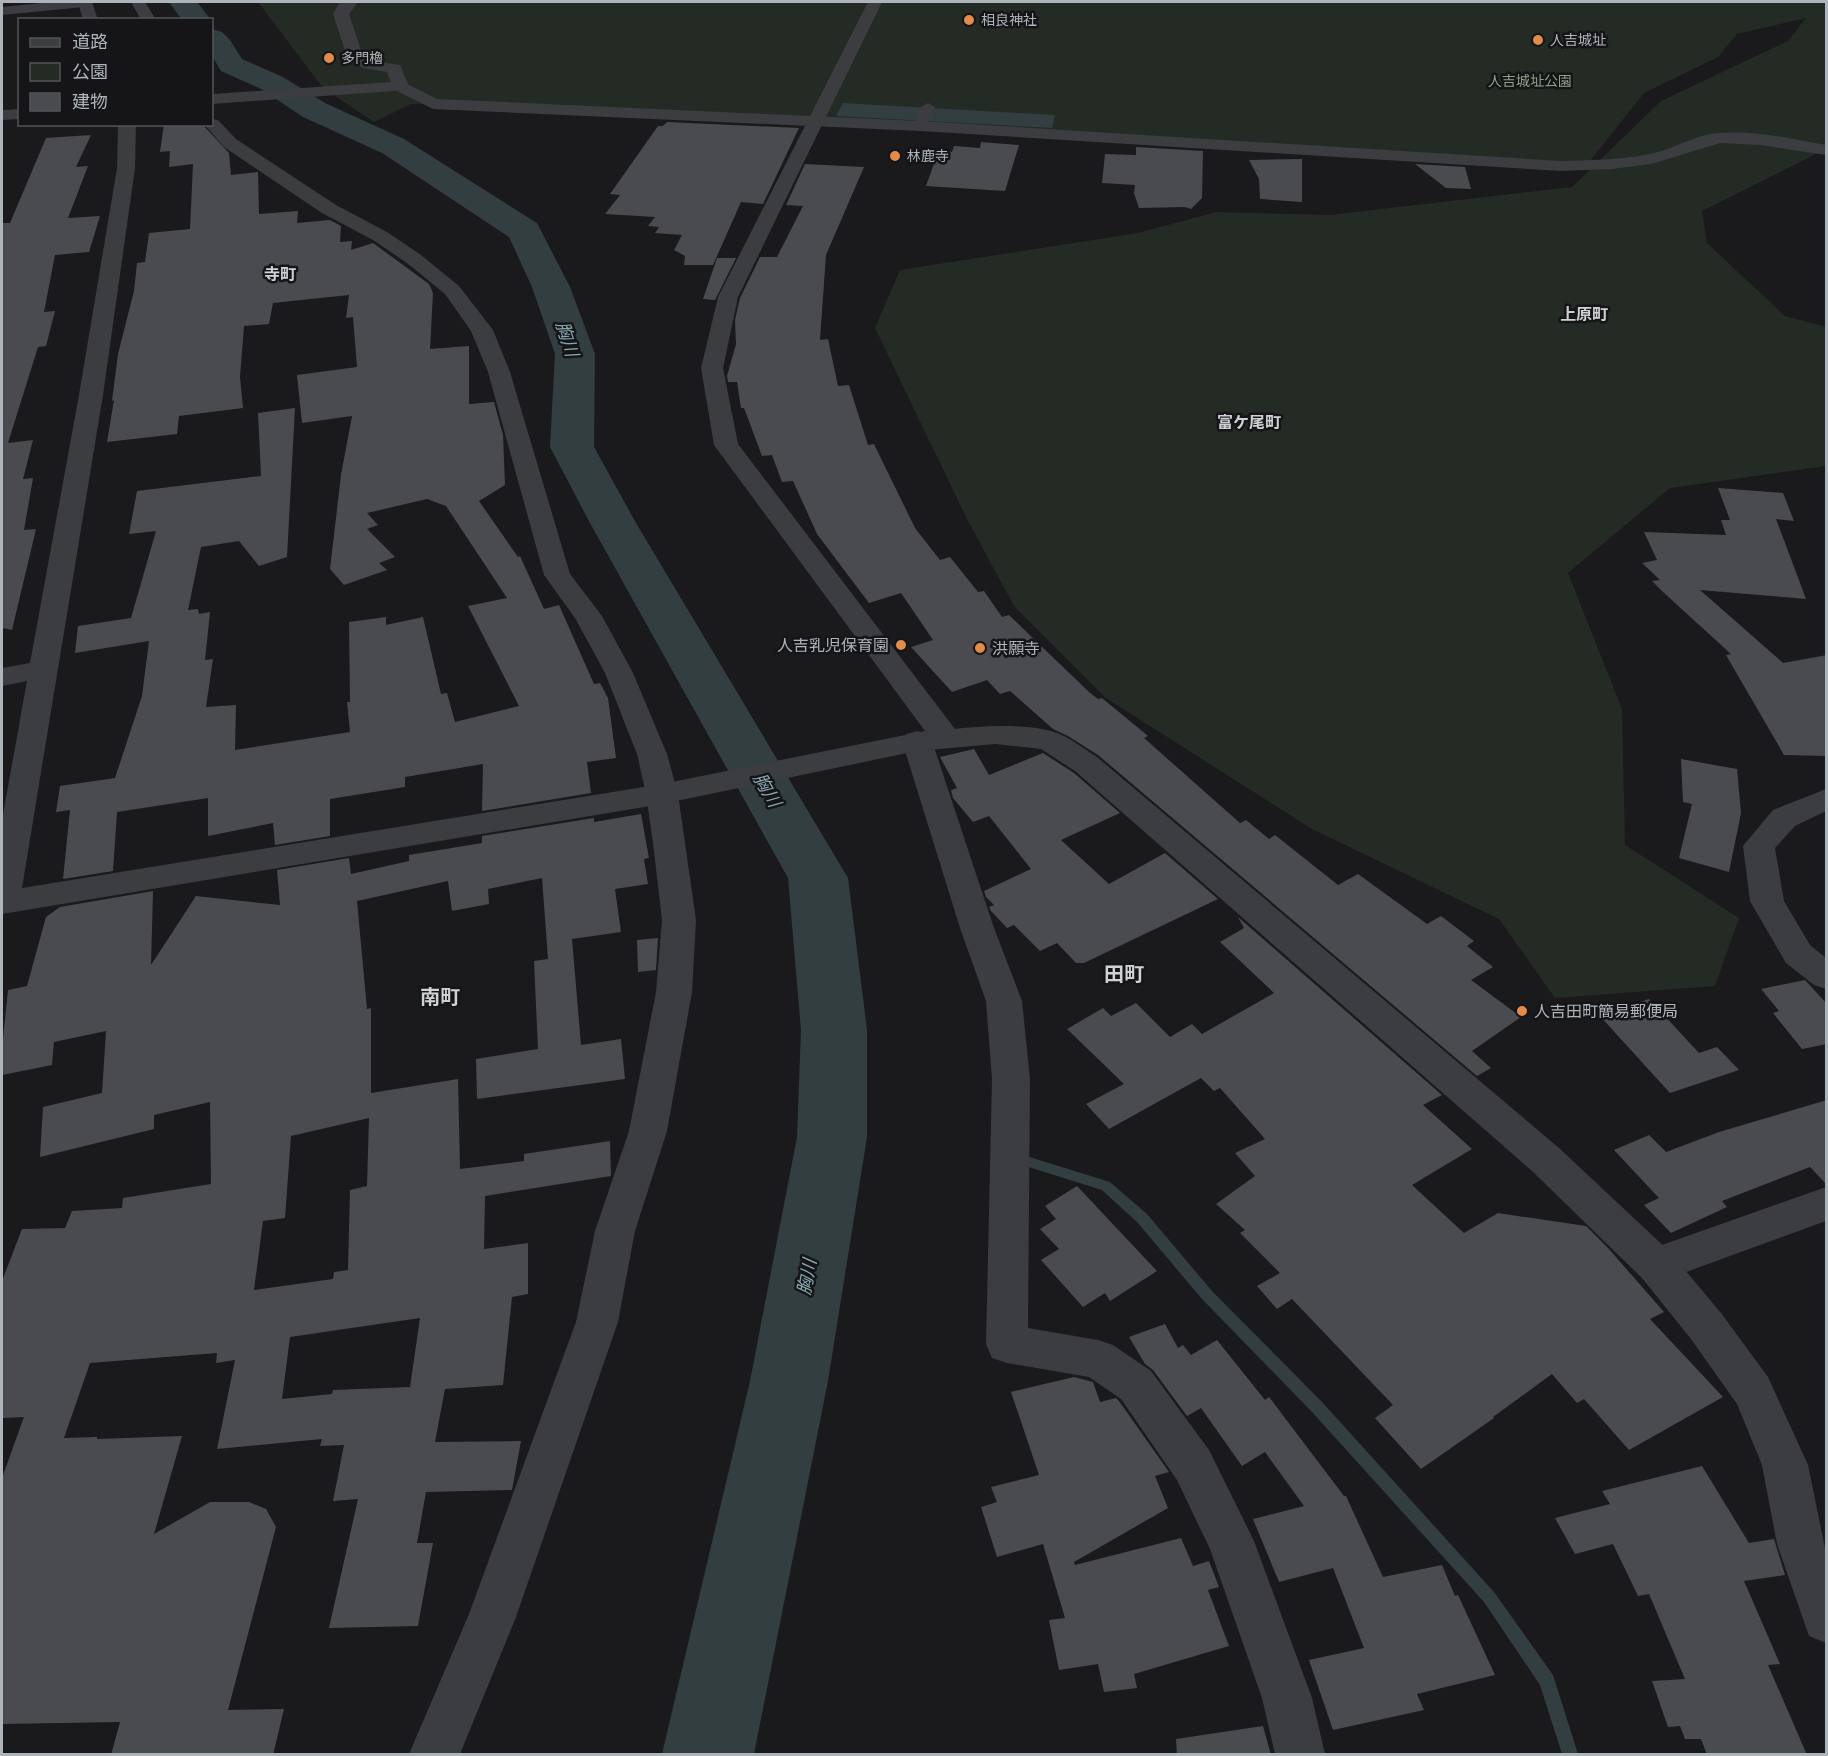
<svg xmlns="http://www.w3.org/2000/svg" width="1828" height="1756" font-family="'Nunito Sans','Noto Sans JP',sans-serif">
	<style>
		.green { fill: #242b24 }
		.water { fill: #333e41 }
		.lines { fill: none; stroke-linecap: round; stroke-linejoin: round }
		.stream { fill: #333e41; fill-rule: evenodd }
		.river { fill: #333e41; fill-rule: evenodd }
		.building { fill: #494b4e; fill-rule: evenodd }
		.pedestrian { fill: #3b3d40; fill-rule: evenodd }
		.minor { fill: #3b3d40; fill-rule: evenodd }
		.tertiary { fill: #3b3d40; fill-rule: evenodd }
		.poi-dot { fill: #e28c4b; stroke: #151517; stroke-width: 2 }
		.labels { text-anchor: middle; stroke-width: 5; stroke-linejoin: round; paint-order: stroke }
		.far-poi-label { font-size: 14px; fill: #adb4ba; stroke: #151517; text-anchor: start }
		.far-park-label { font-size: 14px; fill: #8ba386; stroke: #151517 }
		.far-quarter-label { font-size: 16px; font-weight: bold; fill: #ced2d6; stroke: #151517 }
		.poi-label { font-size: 16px; fill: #adb4ba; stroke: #151517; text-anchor: start }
		.water-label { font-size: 18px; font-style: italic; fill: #88a8b1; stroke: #151517 }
		.quarter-label { font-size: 20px; font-weight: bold; fill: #ced2d6; stroke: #151517 }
	</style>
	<rect width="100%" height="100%" fill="#1a1a1c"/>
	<polygon class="green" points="258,2 1826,2 1826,149 1702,211 1707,243 1785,316 1826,327 1826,466 1670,488 1568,573 1622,709 1625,845 1739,918 1715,986 1555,998 1499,919 1312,829 1106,698 1014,606 967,519 875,328 900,270 1138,233 1216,212 1330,215 1572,187 1661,101 1788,41 1806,18 1737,34 1718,57 1644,93 1590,161 1518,161 438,103 411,104 374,122 323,88"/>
	<polygon class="water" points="843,103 1055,115 1052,128 836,116"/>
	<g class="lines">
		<polygon class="stream" points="1023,1155 1110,1182 1147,1214 1212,1291 1322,1402 1494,1592 1553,1675 1578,1754 1562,1754 1540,1685 1484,1602 1312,1412 1202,1299 1137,1222 1102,1190 1019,1164 1017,1160 1019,1156"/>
		<g class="river">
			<polygon points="169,2 197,2 211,20 182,20"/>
			<polygon points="212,29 222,32 230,40 242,59 283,77 325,103 404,139 537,223 570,287 595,354 594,447 636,523 848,878 867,1030 867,1137 828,1381 754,1754 662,1754 750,1381 797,1137 801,1030 788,878 590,523 550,447 555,354 532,287 509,237 382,153 303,117 261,89 221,71 212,56"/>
		</g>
	</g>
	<g class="building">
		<polygon points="667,122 799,128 763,204 741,202 713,265 684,265 685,256 674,250 682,235 655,233 659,227 648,226 655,217 605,214 620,195 610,194 658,126 663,126"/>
		<polygon points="164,124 202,124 229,153 231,175 258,172 259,214 298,211 297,223 330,220 341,226 340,242 352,241 351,250 373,243 429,284 433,293 430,349 469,346 469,404 494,402 503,435 505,485 479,501 518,557 520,556 544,609 559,605 594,684 600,683 608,698 616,758 587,762 591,793 482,811 483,764 405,777 405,787 330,799 330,836 275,845 273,823 208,836 208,798 117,812 113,871 63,879 70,810 56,812 60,786 115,778 142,696 149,641 75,653 78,626 131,618 156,531 129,534 137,491 261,476 258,413 295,408 287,557 259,566 239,541 201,547 188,610 198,609 199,614 210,612 205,660 213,659 206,707 236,705 235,750 350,732 347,702 350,702 349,622 386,617 386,625 423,617 441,694 447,693 455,722 519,706 468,606 507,598 446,506 427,499 367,513 378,525 367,529 395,557 379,563 387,570 344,585 330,569 341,475 352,416 302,423 297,375 357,367 353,317 346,318 349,295 273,303 269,324 244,326 240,377 243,408 179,416 177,434 107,442 114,400 112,401 118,354 134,291 137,263 145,262 149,233 190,229 193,164 169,167 170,151 160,152"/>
		<polygon points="91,135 76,167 88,166 68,218 100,216 89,252 55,255 44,312 55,311 46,346 38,347 8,443 33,440 23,479 33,478 24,530 36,529 12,630 2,628 2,223 10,223 46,138"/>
		<polygon points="981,142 1019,145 1005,191 926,186 936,158 944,158 946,151 952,152 954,146 980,148"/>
		<polygon points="1136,147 1203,151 1202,198 1191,209 1185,207 1139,208 1134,193 1135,185 1102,183 1105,154 1136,155"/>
		<polygon points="1302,159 1302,202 1260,199 1259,179 1249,160"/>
		<polygon points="805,164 864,167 826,255 820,340 828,339 838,386 849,385 868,445 874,444 915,528 940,560 950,557 978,592 984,591 1002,617 1009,615 1089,692 1098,699 1102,698 1148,736 1144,738 1240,823 1246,820 1269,839 1275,835 1338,885 1358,874 1427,924 1441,916 1474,941 1467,946 1493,967 1471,980 1521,1017 1472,1051 1491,1068 1477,1076 1098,755 1068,736 1053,729 1010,691 1000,694 987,680 952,692 911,647 933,640 901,593 869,603 817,534 793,481 782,482 772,455 762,456 744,408 741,408 737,382 728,382 727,376 736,344 735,320 740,298 760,257 777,257 803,206 786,205"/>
		<polygon points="1415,164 1465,167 1471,189 1446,188"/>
		<polygon points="717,258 736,258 715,300 703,299"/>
		<polygon points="1718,488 1783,493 1794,521 1776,519 1806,599 1700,590 1783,663 1827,655 1827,756 1784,755 1726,655 1731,654 1663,592 1652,581 1660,580 1642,563 1657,560 1644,532 1726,535 1721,520 1730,520"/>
		<polygon points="974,749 989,775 1043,753 1074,773 1120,813 1061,840 1109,884 1165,853 1218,899 1084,963 1076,963 1057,943 1040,951 1014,925 1007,928 991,911 989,907 994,905 986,897 984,891 1031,869 989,816 973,822 953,798 951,790 957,788 940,757"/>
		<polygon points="1681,759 1737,769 1741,813 1729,872 1679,858 1692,804 1683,802"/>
		<path d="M641 814 649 858 644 859 648 884 615 889 621 932 572 939 581 1045 621 1039 625 1079 477 1099 476 1059 538 1049 534 961 548 959 542 878 488 889 489 904 452 911 448 881 357 901 367 1009 371 1008V1093L458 1079 460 1169 524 1161V1154L610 1141 611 1176 485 1196 484 1249 528 1243V1294L512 1297 503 1385 445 1389 435 1442 521 1441 512 1490 426 1492 417 1543H433L418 1626 329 1628 358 1499 333 1501 344 1445 320 1446 322 1439 217 1449 235 1360 216 1363 217 1353 90 1363 64 1438 97 1437V1439L182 1436 154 1534 210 1502H249L266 1509 276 1527 228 1710 284 1709 273 1755H111L120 1722 2 1724V1478L24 1417 2 1418V1281L22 1229 65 1228 72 1211 122 1208 123 1198 211 1184 210 1102 154 1115V1129L40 1157 43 1107 102 1093 106 1031 54 1042 52 1065 2 1075V1048L8 990 27 986 46 917 60 907 153 891 151 965 196 896 280 905 277 870 349 858 351 874 409 861V855L482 843V836L594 818V822ZM369 1118 367 1186 350 1190 348 1270 334 1272 333 1279 254 1290 263 1221 285 1218 291 1136ZM420 1318 410 1387 333 1390 332 1394 282 1399 290 1337Z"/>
		<polygon points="1238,917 1442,1095 1423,1105 1472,1149 1412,1185 1464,1233 1498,1213 1586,1226 1608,1248 1664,1312 1650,1319 1723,1397 1629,1450 1584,1399 1577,1403 1552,1374 1493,1417 1494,1418 1421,1469 1375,1418 1393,1405 1292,1299 1277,1309 1257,1286 1280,1273 1240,1233 1245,1230 1216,1204 1255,1176 1235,1153 1265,1139 1220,1088 1214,1091 1201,1078 1109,1129 1086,1104 1124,1084 1067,1029 1103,1008 1111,1016 1136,1003 1170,1037 1192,1024 1202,1034 1274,993 1220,942 1244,928"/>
		<polygon points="658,938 656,970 638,972 637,940"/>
		<polygon points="1805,980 1827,1004 1827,1044 1802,1049 1773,1013 1779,1011 1761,989"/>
		<polygon points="1649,999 1699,1053 1717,1047 1739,1070 1670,1093 1599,1015"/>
		<polygon points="1827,1100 1827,1185 1810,1167 1722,1201 1727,1207 1671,1233 1644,1205 1659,1198 1614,1150 1649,1135 1666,1152 1719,1132"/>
		<polygon points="1077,1186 1157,1271 1110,1301 1105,1293 1083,1307 1041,1260 1059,1249 1040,1229 1056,1219 1045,1206"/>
		<polygon points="1165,1324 1178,1348 1183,1345 1191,1355 1217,1340 1265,1400 1269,1397 1344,1496 1346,1496 1383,1577 1442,1565 1455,1596 1458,1595 1495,1675 1417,1694 1424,1710 1333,1730 1309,1660 1364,1648 1333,1568 1279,1582 1253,1519 1304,1506 1265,1452 1242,1466 1201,1408 1187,1416 1153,1370 1145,1364 1129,1337"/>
		<polygon points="1074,1377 1093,1382 1100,1402 1116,1398 1119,1401 1169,1472 1155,1476 1168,1508 1074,1562 1075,1565 1181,1538 1193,1566 1209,1561 1219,1587 1208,1590 1229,1646 1134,1674 1137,1688 1104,1692 1098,1664 1059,1670 1049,1620 1065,1618 1043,1544 997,1557 981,1507 997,1502 991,1487 1039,1475 1011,1392"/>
		<polygon points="1702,1466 1749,1543 1774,1539 1785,1575 1744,1581 1780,1664 1768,1665 1807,1755 1707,1755 1701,1739 1685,1739 1680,1726 1668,1727 1652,1681 1685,1679 1649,1594 1638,1596 1613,1544 1575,1554 1555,1518 1610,1504 1602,1491"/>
		<polygon points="1263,1726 1271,1755 1177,1755 1176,1739"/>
	</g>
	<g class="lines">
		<polygon class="pedestrian" points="928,103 935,107 925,129 915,129 913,126 921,107"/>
		<g class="minor">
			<polygon points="53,2 91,3 84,7 2,15 2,7"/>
			<polygon points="131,2 145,2 156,20 141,20"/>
			<path d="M401 81 437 99 920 121 1561 161C1593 160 1627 160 1658 152 1679 146 1698 134 1720 133 1756 130 1791 139 1826 145V155L1760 145 1720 143 1651 164 1612 169 1561 171 920 131 433 109 395 90 393 86 395 82Z"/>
			<polygon points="212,119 218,120 236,139 336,205 387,232 421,255 459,286 493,330 510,372 570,574 602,616 633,673 667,754 678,794 696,920 692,992 667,1131 635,1231 618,1322 516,1617 460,1754 409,1754 469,1614 576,1322 595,1231 629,1131 656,992 662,920 653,843 646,794 637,754 605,673 575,618 544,575 488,372 471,331 445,294 407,263 373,240 322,213 224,147 204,124 212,124"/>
			<polygon points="917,731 928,734 932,741 994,928 1022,1001 1030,1079 1028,1328 1098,1340 1113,1345 1151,1371 1209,1450 1254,1541 1312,1698 1325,1754 1275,1754 1262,1698 1210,1549 1177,1480 1121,1399 1089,1377 1007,1363 992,1358 986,1344 992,1079 986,1001 960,928 902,741 906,734"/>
			<polygon points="1826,789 1826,811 1795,826 1775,848 1784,901 1810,945 1826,958 1826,989 1814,985 1786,963 1750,901 1743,846 1773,810"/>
			<polygon points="1826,1187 1826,1221 1656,1283 1642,1278 1635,1265 1642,1252"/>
		</g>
		<g class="tertiary">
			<polygon points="78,2 92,2 98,20 83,20"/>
			<polygon points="340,2 358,2 349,14 363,56 373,61 400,65 409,86 407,90 212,104 212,94 391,82 387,72 363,68 348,59 333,14"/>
			<path d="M868 2H882L738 297 723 368 738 444 955 729C984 726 1029 723 1057 733 1071 738 1084 749 1097 757L1559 1148 1670 1252 1721 1313 1768 1377 1808 1465 1826 1553V1643L1809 1636 1777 1544 1762 1465 1737 1404 1691 1339 1642 1278 1531 1170 1075 771 1041 749 995 744 917 751 662 804 2 914V820L27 681 2 686V668L30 663 79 395 117 168 118 124H136L135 168 103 395 22 888 662 784 925 731 714 445 701 368 718 297Z"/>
			<polygon points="20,109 20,119 2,120 2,110"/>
		</g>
	</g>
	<g class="poi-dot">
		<circle cx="969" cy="20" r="6"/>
		<circle cx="1538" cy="40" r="6"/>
		<circle cx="329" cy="58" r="6"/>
		<circle cx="895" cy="156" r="6"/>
		<circle cx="901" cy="645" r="6"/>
		<circle cx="980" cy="648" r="6"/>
		<circle cx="1522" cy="1011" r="6"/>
	</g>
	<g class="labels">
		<g class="far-poi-label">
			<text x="981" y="25">相良神社</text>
			<text x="1550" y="45">人吉城址</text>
			<text x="341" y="63">多門櫓</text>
			<text x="907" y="161">林鹿寺</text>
		</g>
		<g class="far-park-label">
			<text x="1530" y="86">人吉城址公園</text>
		</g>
		<g class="far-quarter-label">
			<text x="280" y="280">寺町</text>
			<text x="1584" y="320">上原町</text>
			<text x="1249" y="428">富ケ尾町</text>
		</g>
		<g class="poi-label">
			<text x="889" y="651" text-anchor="end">人吉乳児保育園</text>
			<text x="992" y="654">洪願寺</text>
			<text x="1534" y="1017">人吉田町簡易郵便局</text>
		</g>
		<g class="water-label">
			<text transform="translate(567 339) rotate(72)" y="6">胸川</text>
			<text transform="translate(767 790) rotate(60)" y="6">胸川</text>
			<text transform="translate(807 1277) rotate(-80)" y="6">胸川</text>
		</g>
		<g class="quarter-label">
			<text x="1124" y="981">田町</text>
			<text x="440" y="1004">南町</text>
		</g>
	</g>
	<rect width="1828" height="1756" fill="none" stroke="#adb4ba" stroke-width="6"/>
	<rect x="18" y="18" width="195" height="108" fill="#151517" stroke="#525558" stroke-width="1.5"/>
	<rect x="30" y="38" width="30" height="9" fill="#3b3d40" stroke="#525558" stroke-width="1.5"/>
	<text x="72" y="48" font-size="18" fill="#adb4ba">道路</text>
	<rect x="30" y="63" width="30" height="18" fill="#242b24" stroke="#525558" stroke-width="1.5"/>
	<text x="72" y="78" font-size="18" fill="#adb4ba">公園</text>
	<rect x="30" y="93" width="30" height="18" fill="#494b4e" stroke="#525558" stroke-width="1.5"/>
	<text x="72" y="108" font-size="18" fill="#adb4ba">建物</text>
</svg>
